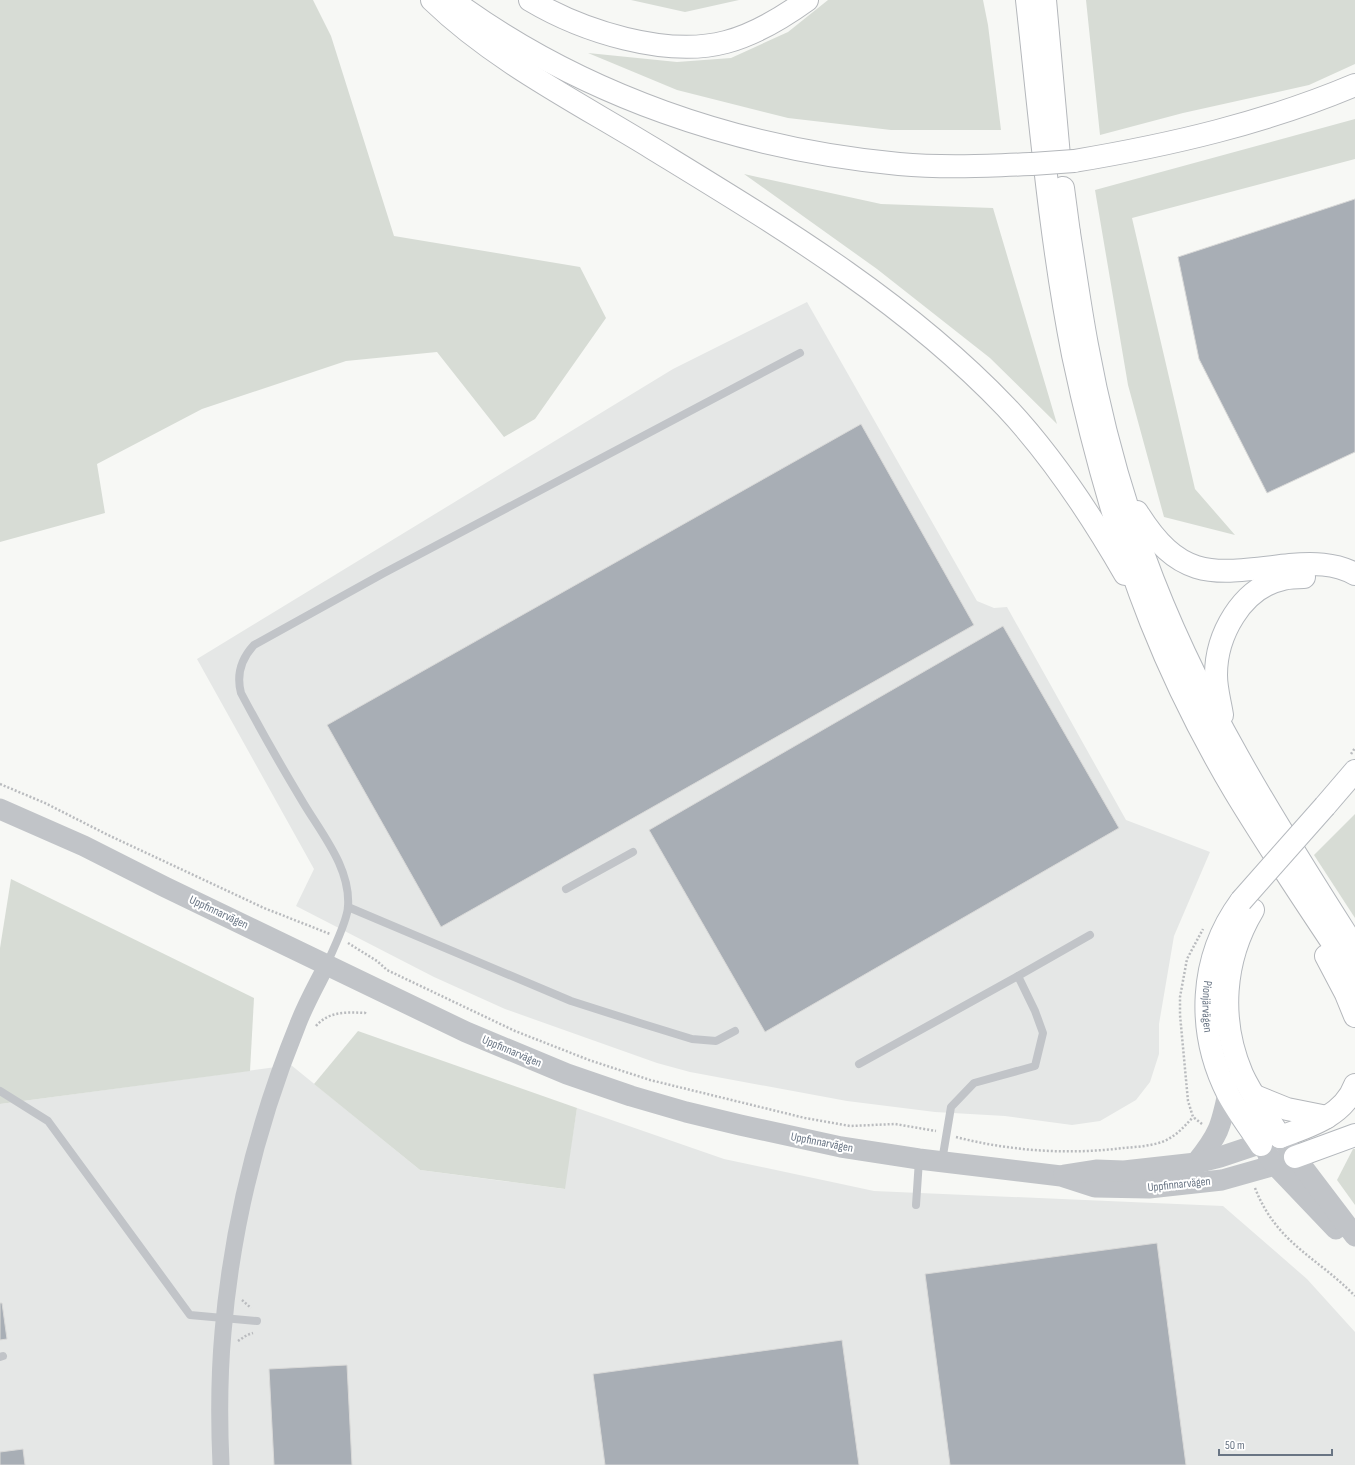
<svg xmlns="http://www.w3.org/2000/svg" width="1355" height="1465" font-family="'Sofia Sans Condensed',sans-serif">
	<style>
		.built { fill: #e5e7e6 }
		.green { fill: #d7dcd5 }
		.building { fill: #a8aeb5; stroke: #d9d9d8 }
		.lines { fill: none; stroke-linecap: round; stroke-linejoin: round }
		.secondary-casing { stroke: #b4b8bd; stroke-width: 24 }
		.motorway-casing { stroke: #b4b7bb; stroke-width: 24 }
		.path { stroke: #b9bbbe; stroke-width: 2.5; stroke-dasharray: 2 2; stroke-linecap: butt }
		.service { stroke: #c1c4c8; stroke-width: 8 }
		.minor { stroke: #c1c4c8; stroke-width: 17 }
		.tertiary { stroke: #c1c4c8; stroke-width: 21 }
		.secondary { stroke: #fff; stroke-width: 22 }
		.motorway { stroke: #fff; stroke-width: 22 }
		.secondary-bridge-casing { stroke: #b4b8bd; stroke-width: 24; stroke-linecap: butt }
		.motorway-bridge-casing { stroke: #b4b7bb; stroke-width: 24; stroke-linecap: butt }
		.secondary-bridge { stroke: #fff; stroke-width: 22 }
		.motorway-bridge { stroke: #fff; stroke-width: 22 }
		.labels { text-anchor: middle; stroke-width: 4; stroke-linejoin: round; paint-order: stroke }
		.street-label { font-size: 12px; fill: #697584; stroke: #fff }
	</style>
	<rect width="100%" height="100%" fill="#f7f8f5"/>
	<g class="built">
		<polygon points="807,302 977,601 994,608 1007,607 1126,820 1210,852 1174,936 1159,1024 1159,1054 1150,1082 1136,1100 1100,1121 1072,1125 1005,1116 935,1112 847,1101 690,1072 657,1063 505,1009 434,977 296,906 314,869 197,659 673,369"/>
		<polygon points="291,1065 420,1170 564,1189 577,1108 724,1159 874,1191 1223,1206 1307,1279 1355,1332 1355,1465 0,1465 0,1104"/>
	</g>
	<g class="green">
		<polygon points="0,0 313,0 331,36 394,236 580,267 606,318 535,419 504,437 437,352 346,361 202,409 97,464 105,513 0,542"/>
		<polygon points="631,0 739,0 685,12"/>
		<polygon points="828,0 983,0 988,25 1001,130 891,130 788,118 677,90 588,53 677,62 731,58 788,32"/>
		<polygon points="1086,0 1355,0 1355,64 1309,85 1183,113 1100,135"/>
		<polygon points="1355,119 1355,159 1132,218 1195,489 1235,535 1164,517 1128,385 1095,190"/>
		<polygon points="744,174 881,204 993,208 1057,424 990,358 877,269"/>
		<polygon points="1355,814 1355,918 1314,855"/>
		<polygon points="11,879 254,998 250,1071 0,1104 0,948"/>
		<polygon points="358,1031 577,1108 565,1189 420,1170 314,1084"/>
		<polygon points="1353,1149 1355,1149 1355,1205 1337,1180"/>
	</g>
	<g class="building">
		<polygon points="1355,199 1355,452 1267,493 1199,359 1178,257"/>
		<polygon points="861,424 974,625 441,927 327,725"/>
		<polygon points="1003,626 1119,828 765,1032 649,830"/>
		<polygon points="1157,1243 1186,1465 950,1465 925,1274"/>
		<polygon points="0,1303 2,1303 7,1339 0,1340"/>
		<polygon points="842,1340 859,1465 605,1465 593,1374"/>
		<polygon points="347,1365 352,1465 274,1465 269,1369"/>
		<polygon points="23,1449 25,1465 0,1465 0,1452"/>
	</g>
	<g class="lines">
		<defs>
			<g id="secondary">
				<path d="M1069 233C1075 270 1080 308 1087 345 1100 416 1119 488 1144 556 1195 697 1275 823 1355 948"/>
				<path d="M1137 512C1182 584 1215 573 1290 565 1312 563 1335 563 1355 574"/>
				<path d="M1222 715C1220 702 1216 689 1216 675 1216 636 1241 588 1283 579 1290 577 1297 577 1304 577"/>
				<polyline points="1325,806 1355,771"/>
				<path id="s1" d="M1241 901C1199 958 1196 1031 1228 1094 1237 1111 1250 1128 1261 1145"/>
				<path d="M1253 910C1223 960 1219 1020 1242 1074 1252 1096 1268 1117 1280 1137"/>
				<polyline points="1295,1157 1355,1135"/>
			</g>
			<g id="motorway">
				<path d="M432 0C495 61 577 102 652 148 776 224 904 300 1006 407 1053 457 1091 515 1125 574"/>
				<path d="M452 0C581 95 739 149 899 164 943 168 987 166 1032 164"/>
				<path d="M530 0C582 31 666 58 726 42 756 34 782 18 807 0"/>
				<path d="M1027 0C1040 118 1050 238 1073 355 1092 445 1117 536 1151 622 1174 680 1203 738 1235 792 1273 855 1315 916 1355 977"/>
				<polyline points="1045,0 1059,156"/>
				<path d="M1074 161C1170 145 1265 123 1355 85"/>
				<polyline points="1063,188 1069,233"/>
				<polyline points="1326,956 1346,994 1355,1016"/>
				<polyline points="1255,1096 1287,1109 1327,1117"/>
				<path d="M1280 1137C1308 1127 1344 1116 1355 1085"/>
			</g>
		</defs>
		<use href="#secondary" class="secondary-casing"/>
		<use href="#motorway" class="motorway-casing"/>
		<g class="path">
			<polyline points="1351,754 1355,748"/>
			<polyline points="0,784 45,803 108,835 264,908 330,934"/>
			<polyline points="348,943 377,961 387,970 515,1031 589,1060 650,1080 805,1118 850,1126 895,1124 936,1131"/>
			<path d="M316 1026C329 1011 347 1012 365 1013L366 1011"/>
			<polyline points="1202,1124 1193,1117 1188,1101 1180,1015 1180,997 1187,959 1203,929"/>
			<path d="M956 1137C1010 1151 1068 1155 1123 1148 1136 1147 1150 1146 1162 1142 1175 1137 1184 1127 1193 1117"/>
			<path d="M1255 1188C1277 1244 1316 1256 1355 1296"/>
			<polyline points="242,1300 251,1308"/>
			<polyline points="238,1341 247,1335 253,1333"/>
		</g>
		<g class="service">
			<polyline points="566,889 633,852"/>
			<polyline points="348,907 571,1001 640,1023 692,1039 716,1041 735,1031"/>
			<path d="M327 964C333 949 347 922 348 907 351 867 320 832 301 799 280 764 260 729 241 693 236 674 241 659 254 645L384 573 800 353"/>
			<polyline points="1018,976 1090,935"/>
			<polyline points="859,1064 1018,976 1035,1011 1043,1033 1035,1066 974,1083 951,1107 942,1161"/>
			<polyline points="0,1091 48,1121 190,1315 257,1321"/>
			<polyline points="916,1205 919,1160"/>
			<polyline points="0,1357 3,1356"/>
		</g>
		<path class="minor" d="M221 1465C219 1421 219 1376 223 1332 232 1227 258 1122 298 1024 306 1003 317 984 327 964"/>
		<g class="tertiary">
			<polyline points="0,809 84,846 165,887 466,1032 567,1074 631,1096 686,1112 740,1125 841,1147 919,1159 1061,1176 1095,1187 1149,1188 1222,1180 1275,1165 1295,1157"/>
			<polyline points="1268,1155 1275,1165 1336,1229"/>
			<path d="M1196 1163C1218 1136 1221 1127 1228 1093"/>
			<polyline points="1064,1175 1096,1170 1124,1171 1196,1163 1220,1157 1280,1137 1355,1236"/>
		</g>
		<use href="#secondary" class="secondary"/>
		<use href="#motorway" class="motorway"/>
		<defs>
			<polyline id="secondary-bridge" points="1241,901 1325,806"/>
			<polyline id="motorway-bridge" points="1032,164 1074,161"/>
		</defs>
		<use href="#secondary-bridge" class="secondary-bridge-casing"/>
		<use href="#motorway-bridge" class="motorway-bridge-casing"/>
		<use href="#secondary-bridge" class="secondary-bridge"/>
		<use href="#motorway-bridge" class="motorway-bridge"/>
	</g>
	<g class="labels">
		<g class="street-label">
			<text transform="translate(219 912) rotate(25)" y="4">Uppfinnarvägen</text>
			<text dy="4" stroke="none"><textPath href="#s1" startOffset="113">Pionjärvägen</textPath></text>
			<text transform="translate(512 1051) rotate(23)" y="4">Uppfinnarvägen</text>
			<text transform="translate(822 1142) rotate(11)" y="4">Uppfinnarvägen</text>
			<text transform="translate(1179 1184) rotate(-6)" y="4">Uppfinnarvägen</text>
		</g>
	</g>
	<path d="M1219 1449v6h113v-6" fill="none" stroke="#697584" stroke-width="2"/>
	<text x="1225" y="1449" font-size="12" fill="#697584" stroke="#ffffff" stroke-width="3" paint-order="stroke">50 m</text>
</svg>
